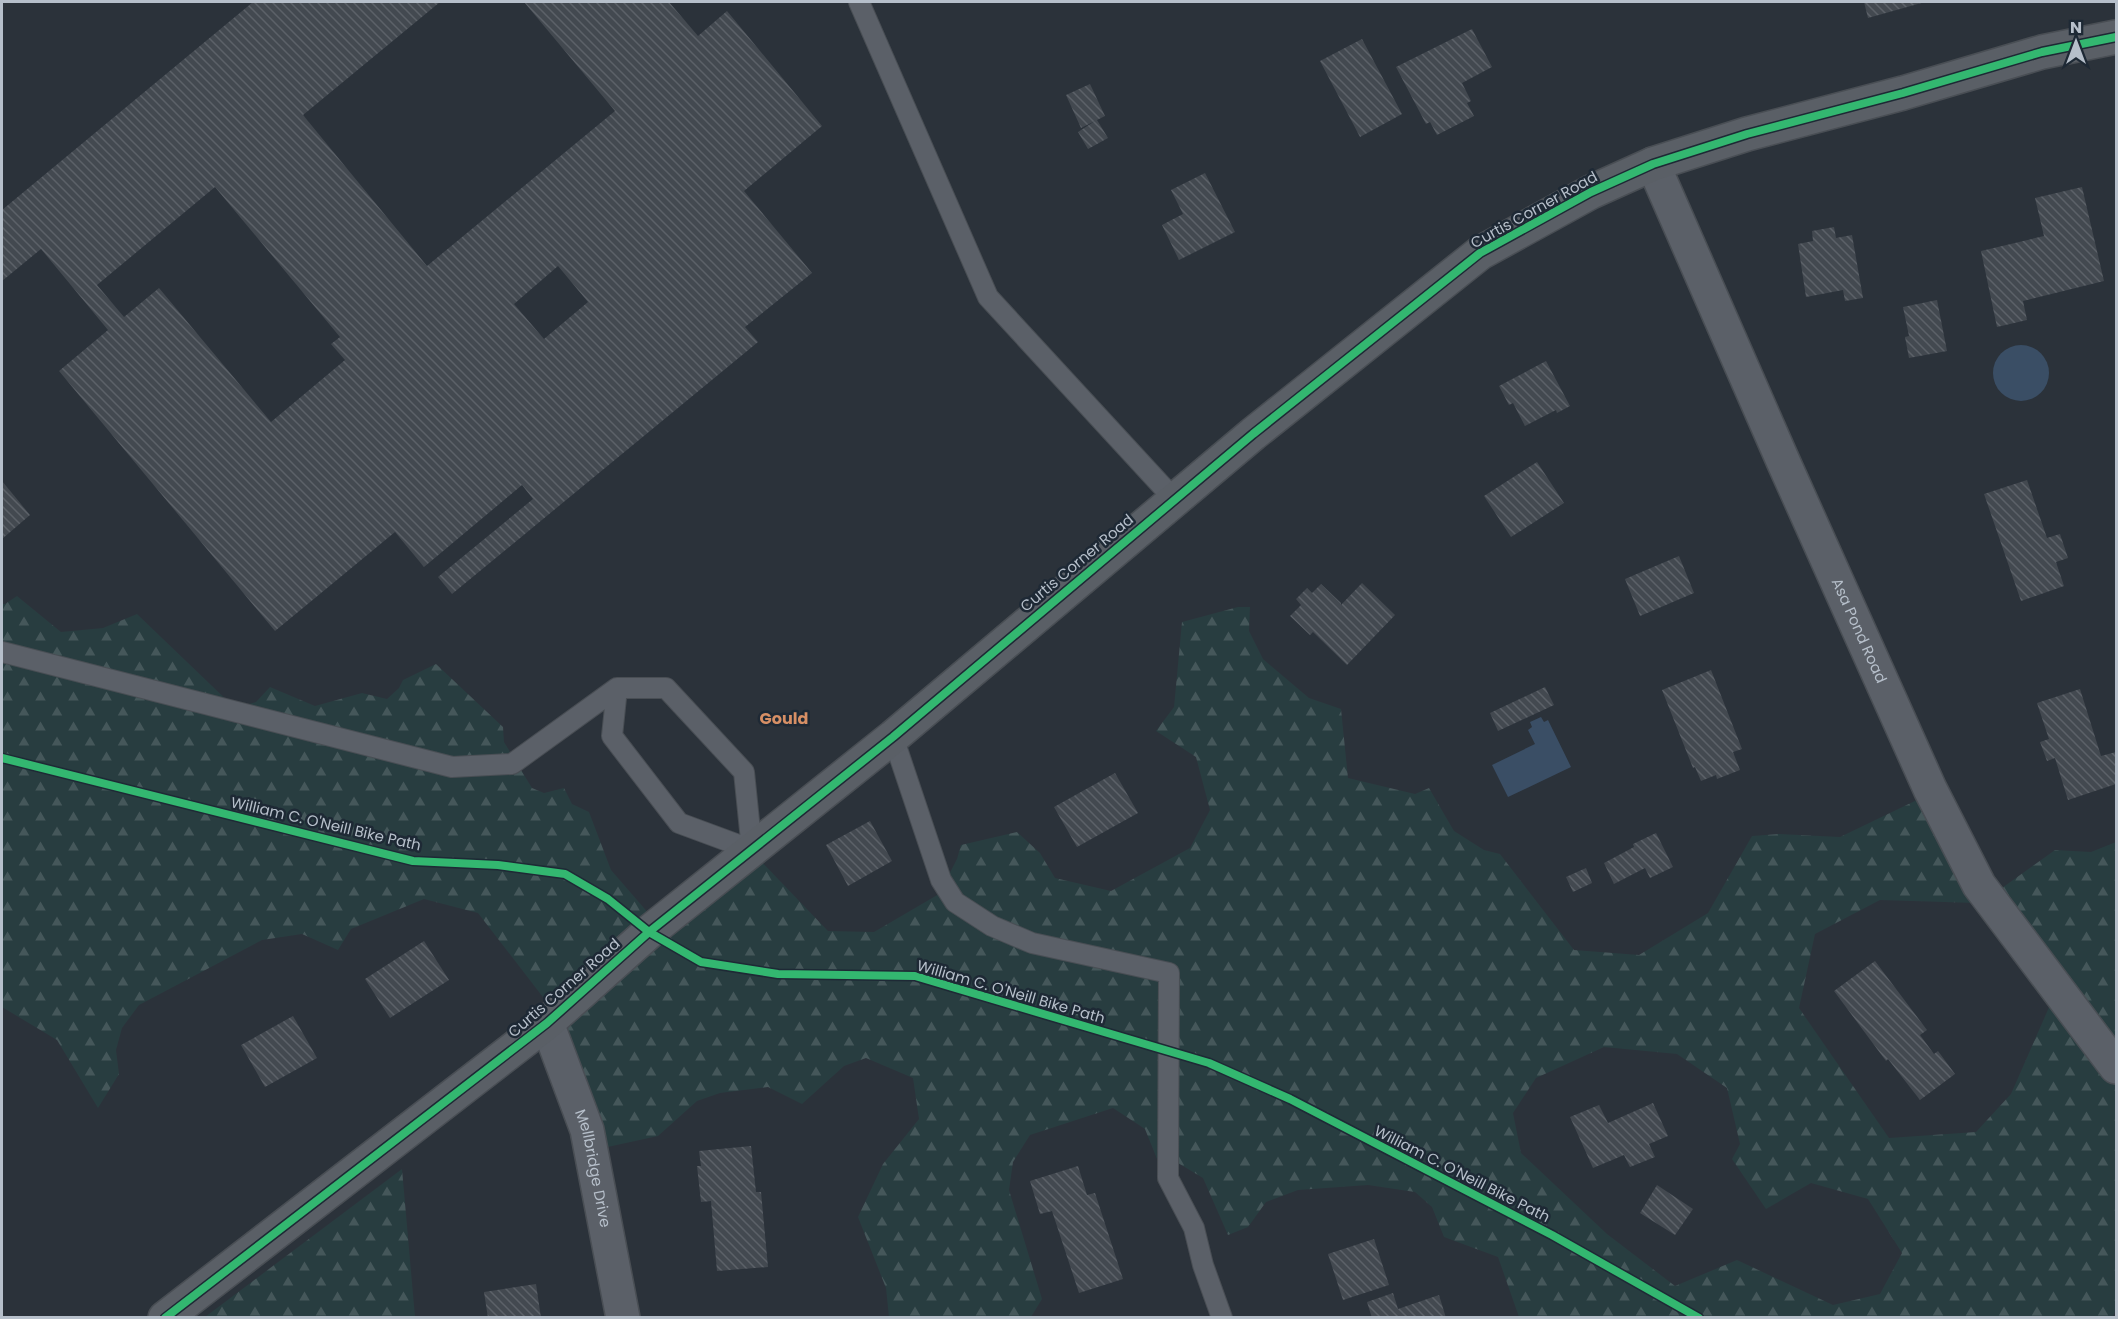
<svg xmlns="http://www.w3.org/2000/svg" width="2118" height="1319" font-family="Poppins,sans-serif">
	<style>
		.forest { fill: url(#forest-firs); fill-rule: evenodd }
		.water { fill: #3a4e65 }
		.building { fill: url(#building-back-hatch); fill-rule: evenodd }
		.lines { fill: none; stroke-linecap: round; stroke-linejoin: round }
		.lane-casing { stroke: #494e54; stroke-width: 22 }
		.street-casing { stroke: #494e54; stroke-width: 36 }
		.secondary-casing { stroke: #494e54; stroke-width: 36 }
		.lane { stroke: #5b6068; stroke-width: 20 }
		.street { stroke: #5b6068; stroke-width: 33 }
		.secondary { stroke: #5a5f66; stroke-width: 33 }
		.cycleway-casing { stroke: #1e2935; stroke-width: 11 }
		.cycleway { stroke: #33b770; stroke-width: 8 }
		.labels { text-anchor: middle; stroke-width: 5; stroke-linejoin: round; paint-order: stroke }
		.street-label { font-size: 15px; fill: #b6bfca; stroke: #1e2935 }
		.neighbourhood-label { font-size: 16px; font-weight: bold; fill: #d68f65; stroke: #1e2935 }
	</style>
	<defs>
		<pattern id="forest-firs" width="22" height="20" patternUnits="userSpaceOnUse" patternTransform="scale(1.5)"><rect width="22" height="20" fill="#283d40"/><path d="M5 1l3.5 6h-7zM16 11l3.5 6h-7z" fill="#45575a"/></pattern>
		<pattern id="building-back-hatch" width="6" height="6" patternUnits="userSpaceOnUse" patternTransform="scale(1.5)"><rect width="6" height="6" fill="#434950"/><path d="M-1 5l2 2M0 0l6 6M5-1l2 2" fill="none" stroke="#5c6168"/></pattern>
	</defs>
	<rect width="100%" height="100%" fill="#2b323a"/>
	<g class="forest">
		<path d="M17 596 61 632 103 628 137 614 235 708 256 702 270 687 315 706 362 693 387 699 399 688 403 680 436 664 503 727 504 742 532 788 544 793 564 788 572 804 589 812 611 870 657 923 753 853 828 931 874 932 939 894 957 859 961 845 1017 832 1040 853 1055 878 1111 891 1190 848 1210 810 1196 757 1156 731 1174 707 1182 622 1238 607H1250L1249 631 1263 659 1309 698 1341 709 1348 778 1415 794 1429 788 1454 831 1484 850 1500 854 1574 950 1639 955 1708 913 1752 836 1779 834 1840 837 1919 799 1981 903 2055 850 2091 852 2116 842V1310L2112 1318 1519 1317 1498 1257 1444 1237 1432 1207 1415 1192 1368 1185 1298 1190 1266 1202 1248 1227 1228 1235 1203 1178 1178 1163 1157 1159 1145 1129 1113 1108 1030 1135 1013 1162 1009 1190 1042 1299 1031 1317H889L886 1288 858 1217 883 1164 919 1119 913 1078 866 1058 844 1066 802 1104 768 1087 720 1093 697 1101 658 1136 603 1148 549 1005 478 913 424 899 351 929 338 950 302 934 262 940 139 1005 122 1028 116 1050 119 1074 98 1108 57 1040 2 1007V604H5ZM1880 900 1976 903 2050 1005 2011 1094 1976 1132 1889 1138 1799 1008 1815 934ZM1604 1047 1677 1054 1727 1088 1740 1144 1732 1159 1766 1209 1811 1183 1868 1199 1902 1253 1880 1294 1833 1305 1737 1260 1675 1286 1607 1234 1521 1153 1513 1113 1536 1078Z"/>
		<polygon points="402,1169 415,1317 205,1317"/>
	</g>
	<g class="water">
		<circle cx="2021" cy="373" r="28"/>
		<polygon points="1541,717 1544,722 1548,720 1571,767 1508,797 1492,765 1535,744 1528,730 1532,727 1530,722"/>
	</g>
	<g class="building">
		<path d="M253 2H440L303 115 427 266 615 111 524 2H669L698 36 727 11 822 126 744 191 812 273 745 327 758 342 452 594 438 577 533 499 522 485 424 567 395 532 275 631 59 371 108 330 41 249 2 281V210ZM215 187 340 337 331 344 345 360 271 422 159 288 124 317 97 285ZM558 266 588 302 544 339 514 304Z"/>
		<polygon points="1864,2 1925,2 1868,18"/>
		<polygon points="1472,29 1492,67 1462,83 1471,101 1467,103 1474,116 1437,135 1430,122 1426,124 1396,67"/>
		<polygon points="1362,39 1402,114 1360,137 1320,61"/>
		<polygon points="1090,84 1105,116 1097,120 1108,138 1088,149 1078,132 1095,121 1081,128 1066,95"/>
		<polygon points="1205,173 1235,232 1179,260 1162,225 1183,214 1171,190"/>
		<polygon points="2082,187 2104,281 2023,301 2027,320 1997,327 1981,251 2044,236 2035,198"/>
		<polygon points="1834,227 1836,238 1852,235 1863,298 1845,301 1843,290 1806,297 1798,244 1813,241 1812,231"/>
		<polygon points="1937,300 1947,351 1909,358 1905,337 1909,336 1903,307"/>
		<polygon points="1546,361 1570,406 1557,413 1556,410 1525,426 1513,403 1509,405 1499,386"/>
		<polygon points="1537,462 1564,503 1511,537 1484,496"/>
		<polygon points="2027,480 2047,538 2060,534 2068,558 2056,562 2064,586 2021,601 1984,494"/>
		<polygon points="2,481 30,515 2,539"/>
		<polygon points="1679,556 1694,593 1640,616 1625,579"/>
		<polygon points="1362,583 1395,615 1347,665 1313,632 1310,635 1290,616 1301,605 1296,599 1307,588 1312,593 1321,584 1341,603 1341,605"/>
		<polygon points="1711,670 1742,749 1733,752 1740,770 1717,779 1716,775 1701,781 1695,767 1693,768 1662,690"/>
		<polygon points="1545,687 1554,705 1498,731 1490,713"/>
		<polygon points="2080,689 2101,756 2116,752 2116,784 2068,800 2055,758 2047,761 2040,742 2049,739 2037,703"/>
		<polygon points="1115,773 1138,813 1077,847 1054,807"/>
		<polygon points="870,821 892,861 848,886 826,845"/>
		<polygon points="1656,833 1673,867 1650,878 1645,868 1614,884 1604,863 1634,847 1633,844"/>
		<polygon points="1586,868 1592,883 1573,892 1566,877"/>
		<polygon points="424,941 449,980 390,1018 365,979"/>
		<polygon points="1875,961 1927,1030 1920,1035 1934,1054 1938,1051 1955,1074 1920,1100 1888,1059 1886,1061 1834,991"/>
		<polygon points="293,1016 317,1058 265,1087 241,1045"/>
		<polygon points="1653,1103 1668,1136 1649,1144 1655,1157 1630,1167 1624,1155 1593,1168 1570,1117 1599,1105 1608,1123"/>
		<polygon points="751,1146 756,1192 761,1192 768,1267 717,1271 711,1201 701,1202 697,1166 701,1166 699,1151"/>
		<polygon points="1078,1166 1087,1195 1095,1193 1123,1279 1079,1293 1052,1211 1040,1214 1030,1181"/>
		<polygon points="1657,1185 1693,1209 1675,1235 1640,1213"/>
		<polygon points="1374,1239 1389,1285 1343,1300 1328,1254"/>
		<polygon points="536,1284 541,1318 488,1318 484,1292"/>
		<polygon points="1393,1293 1398,1309 1439,1295 1446,1318 1372,1318 1367,1302"/>
	</g>
	<g class="lines">
		<defs>
			<g id="lane">
				<polyline points="859,2 988,297 1174,499"/>
				<polyline points="2,652 452,767 512,764 617,688 666,688 744,772 752,850 679,823 612,736 617,688"/>
				<polyline points="893,737 941,880 955,902 992,926 1032,943 1169,973 1168,1178 1194,1228 1203,1265 1222,1318"/>
			</g>
			<g id="street">
				<path id="s1" d="M1653 164 1783 461 1930 789 1979 885 2116 1067"/>
				<path id="s2" d="M547 1023 587 1130 623 1318"/>
			</g>
			<polyline id="secondary" points="165,1318 547,1023 649,932 893,737 1253,434 1480,253 1591,192 1653,164 1747,134 1903,93 2042,52 2116,37"/>
		</defs>
		<use href="#lane" class="lane-casing"/>
		<use href="#street" class="street-casing"/>
		<use href="#secondary" class="secondary-casing"/>
		<use href="#lane" class="lane"/>
		<use href="#street" class="street"/>
		<use href="#secondary" class="secondary"/>
		<defs>
			<g id="cycleway">
				<polyline points="2,758 413,861 498,865 565,874 608,899 649,932 701,962 778,974 915,976 1209,1063 1290,1099 1552,1235 1699,1318"/>
				<polyline points="165,1318 547,1023 649,932 893,737 1253,434 1480,253 1591,192 1653,164 1747,134 1903,93 2042,52 2116,37"/>
			</g>
		</defs>
		<use href="#cycleway" class="cycleway-casing"/>
		<use href="#cycleway" class="cycleway"/>
	</g>
	<g class="labels">
		<g class="street-label">
			<text transform="translate(1534 210) rotate(-29)" y="5">Curtis Corner Road</text>
			<text transform="translate(1077 563) rotate(-40)" y="5">Curtis Corner Road</text>
			<text dy="5" stroke="none"><textPath href="#s1" startOffset="510">Asa Pond Road</textPath></text>
			<text transform="translate(326 824) rotate(13)" y="5">William C. O'Neill Bike Path</text>
			<text transform="translate(564 988) rotate(-41)" y="5">Curtis Corner Road</text>
			<text transform="translate(1011 992) rotate(16)" y="5">William C. O'Neill Bike Path</text>
			<text dy="5" stroke="none"><textPath href="#s2" startOffset="153">Mellbridge Drive</textPath></text>
			<text transform="translate(1462 1174) rotate(27)" y="5">William C. O'Neill Bike Path</text>
		</g>
		<g class="neighbourhood-label">
			<text x="784" y="724">Gould</text>
		</g>
	</g>
	<rect width="2118" height="1319" fill="none" stroke="#b6bfca" stroke-width="6"/>
	<g transform="translate(2076 42)" stroke="#1e2935" stroke-width="4.5" paint-order="stroke">
	<path d="M0-4.5L10 22L0 15L-10 22Z" fill="#b6bfca"/>
	<text y="-9" font-size="16" font-weight="bold" text-anchor="middle" fill="#b6bfca">N</text>
	</g>
</svg>
